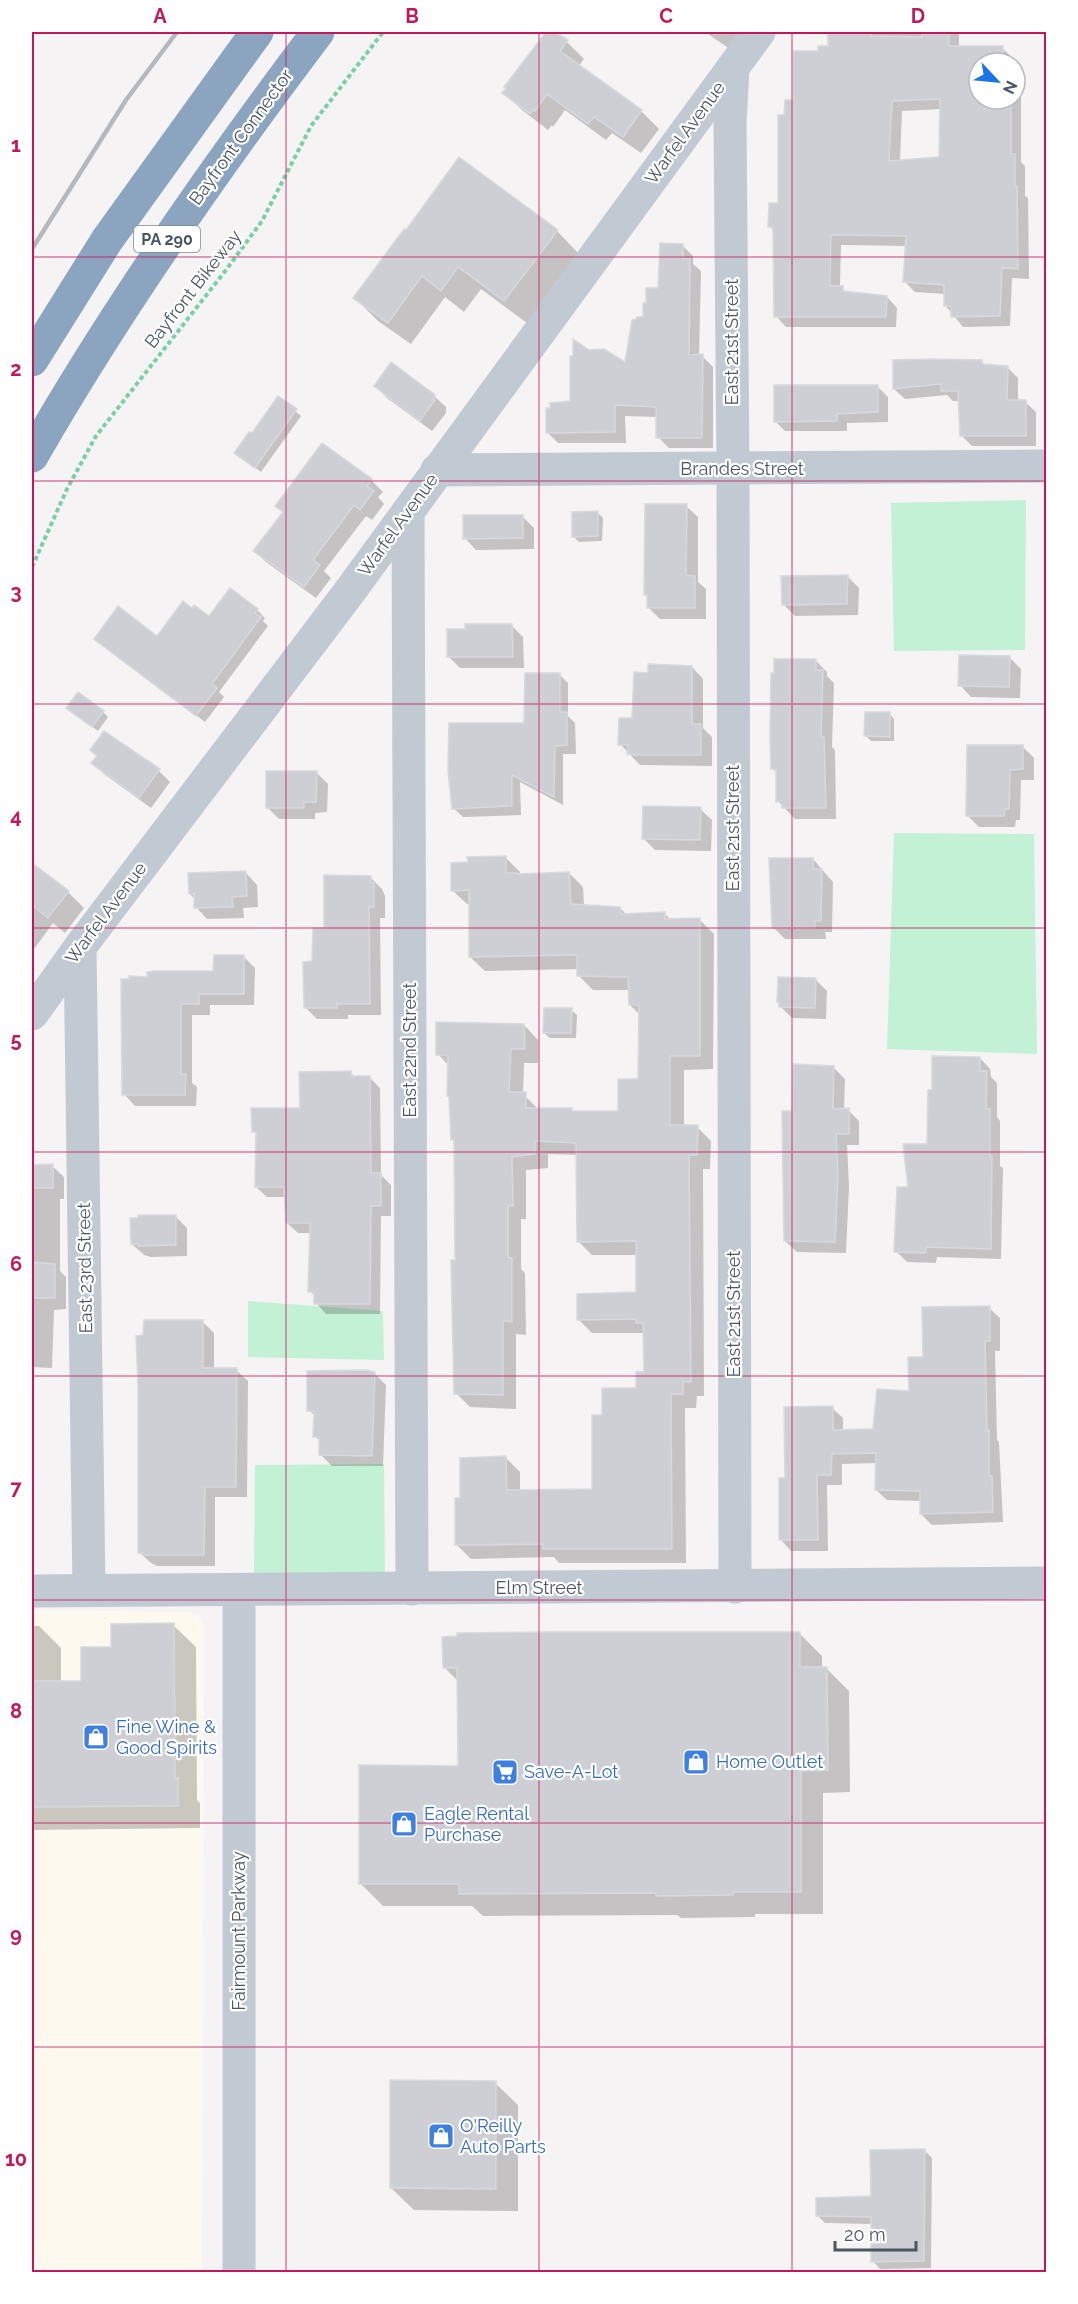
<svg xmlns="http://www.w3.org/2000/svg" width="1078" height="2304" font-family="Raleway,sans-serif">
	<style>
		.commercial { fill: #fdf9ef }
		.green { fill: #c3f1d5 }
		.shadow { fill: #0003; fill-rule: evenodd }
		.building { fill: #cdcfd5; stroke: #d7d9de; stroke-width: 1.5; fill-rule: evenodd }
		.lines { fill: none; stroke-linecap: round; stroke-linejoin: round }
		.path { stroke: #7ad0a6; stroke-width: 4; stroke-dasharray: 4.5 3; stroke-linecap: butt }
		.minor { stroke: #c1cad2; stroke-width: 33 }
		.highway { stroke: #8ba5c1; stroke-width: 33 }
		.rail { stroke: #b5b8bd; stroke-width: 4.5 }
		.grid { fill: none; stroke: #c2185b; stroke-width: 1.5; stroke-opacity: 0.55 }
		.labels { text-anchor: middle; stroke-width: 4.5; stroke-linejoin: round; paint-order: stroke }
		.shield { fill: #fff; stroke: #808990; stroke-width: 1.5 }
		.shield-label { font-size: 16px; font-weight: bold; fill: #4a5661 }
		.street-label { font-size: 18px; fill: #4a5661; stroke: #fff }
		.shop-label { font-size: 18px; fill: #366cbe; stroke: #fff; text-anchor: start }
		.neatline { fill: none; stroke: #c2185b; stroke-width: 2 }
		.grid-label { font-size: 20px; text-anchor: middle; font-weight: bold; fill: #c2185b }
	</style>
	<rect width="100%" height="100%" fill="#f5f3f3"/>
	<polygon class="commercial" points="32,1610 189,1612 197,1616 204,1624 202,2272 32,2272"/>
	<g class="green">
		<polygon points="1026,500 1025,650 894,651 891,503"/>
		<polygon points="894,833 1034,834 1037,1054 887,1049"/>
		<polygon points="248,1301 383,1311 384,1360 248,1357"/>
		<polygon points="384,1464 385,1573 254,1574 255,1465"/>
	</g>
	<g class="shadow">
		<polygon points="548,32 552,32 567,42 584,59 579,66 641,111 659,129 641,153 612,133 606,140 565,110 553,127 552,125 548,130 522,110 504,93 506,87"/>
		<polygon points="705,32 742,32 730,49"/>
		<path d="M830 32H959V48H1002L1013 58 1014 63H979V99H1015V64L1021 70V162L1025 166V196L1028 198 1029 279 1012 278 1010 326 963 327 945 305V294L915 292 904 281 907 246 841 245 840 288 848 293 887 297 897 308 896 327H786L776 316 775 232 769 226 779 205 786 117 819 53 830 48ZM941 109 940 159 900 161 902 111Z"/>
		<polygon points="404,231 557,231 579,254 527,323 481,289 464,312 445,297 411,344 378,321 355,298"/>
		<polygon points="682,245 693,256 693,264 701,271 699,356 702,356 713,367 713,448 669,448 658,437 658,417 625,416 626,443 558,443 547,432 571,402 589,351 627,365 645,319 647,304 659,289"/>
		<polygon points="982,362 985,365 1007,367 1018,378 1018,401 1025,402 1036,412 1036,446 972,446 961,435 960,401 953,401 947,395 905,399 894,389"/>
		<polygon points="376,386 434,396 446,407 446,413 432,431 387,398"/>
		<polygon points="878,387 888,397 888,422 847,423 847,431 785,431 775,421"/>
		<polygon points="279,398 301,416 261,472 242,458 252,436"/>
		<polygon points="322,445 371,480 383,492 378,497 384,504 372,520 366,516 324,571 331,578 316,598 266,562 255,551 284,513 277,506"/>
		<polygon points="686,506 698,517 698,582 706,589 706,619 660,619 649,608 649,598 645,594"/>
		<polygon points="597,512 603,518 602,541 579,542 573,536"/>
		<polygon points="522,516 534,528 534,549 476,550 465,538"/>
		<polygon points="847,576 859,588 858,615 795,616 784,605"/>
		<polygon points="257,610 265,618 263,621 268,626 219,692 224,697 205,722 95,639 158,638 210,618"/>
		<polygon points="512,626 523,637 524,668 460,668 448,656"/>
		<polygon points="1009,657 1021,669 1020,698 971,697 960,685"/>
		<polygon points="816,661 827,672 827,676 834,683 832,747 835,750 836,819 795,819 778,801 777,773 773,769"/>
		<polygon points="692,667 703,679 703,728 712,737 712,766 640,765 620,744 633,720 649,674"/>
		<polygon points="559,674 568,683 568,716 575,723 576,754 563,754 563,805 520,782 521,815 463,817 453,808 526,725"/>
		<polygon points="68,708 103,712 108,717 98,731"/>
		<polygon points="889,713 894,719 894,741 871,741 866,736"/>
		<polygon points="1022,746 1034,758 1034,780 1021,780 1020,820 1016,820 1015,827 979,827 968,816"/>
		<polygon points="93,763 159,771 170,782 151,808 104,774"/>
		<polygon points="316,772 328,784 327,812 315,813 315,819 279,819 267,807"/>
		<polygon points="700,809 712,820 711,851 655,850 643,838"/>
		<polygon points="506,858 520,872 520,876 569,873 583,887 584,906 620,908 627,915 665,914 671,920 700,920 714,934 713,1069 684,1070 684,1127 697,1127 711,1141 710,1169 703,1169 704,1396 697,1396 696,1408 685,1408 686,1563 559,1563 554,1557 471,1559 457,1545 462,1500 506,1458 520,1472 520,1492 594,1490 603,1417 637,1390 645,1373 645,1333 592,1333 578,1319 638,1293 638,1255 592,1255 578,1241 578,1155 548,1154 548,1168 526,1170 526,1219 521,1219 521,1269 525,1273 526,1335 516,1334 516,1409 470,1407 456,1393 456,1143 452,1139 449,1066 438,1054 524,1025 538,1040 538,1063 524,1063 523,1094 539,1110 620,1113 640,1081 640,1015 630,1005 630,990 593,990 579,976 579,969 485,971 470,957 471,904 467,904 452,890"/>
		<polygon points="813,859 833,882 832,932 825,932 826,939 785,939 773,927"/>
		<polygon points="32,866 68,892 84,908 65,933 53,923 32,952"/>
		<polygon points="246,873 257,885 258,907 243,908 244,918 207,919 196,907 196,900 190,894"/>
		<polygon points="370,877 382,889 385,896 385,918 380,918 381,1015 348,1015 348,1019 317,1019 305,1007 314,963 325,930"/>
		<polygon points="244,957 255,968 254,1005 210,1005 210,1015 192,1015 192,1083 197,1087 196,1106 135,1106 124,1094 148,978 214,972"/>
		<polygon points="815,979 827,991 826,1019 792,1018 781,1007"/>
		<polygon points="571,1010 577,1015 576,1038 550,1038 544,1033"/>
		<polygon points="980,1058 990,1069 991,1077 997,1083 997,1117 1000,1121 1000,1166 1003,1168 1001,1259 937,1257 936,1263 907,1262 896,1251 909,1189 929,1145"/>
		<polygon points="833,1067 845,1079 844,1110 848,1110 859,1121 859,1145 847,1145 849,1187 846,1253 797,1252 785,1241 794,1113"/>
		<polygon points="351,1073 356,1078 369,1077 380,1088 381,1175 391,1185 391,1216 381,1216 380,1314 326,1314 316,1303 316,1297 310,1291 311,1233 298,1233 287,1223 286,1197 267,1197 256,1187 258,1135 253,1131 301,1109"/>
		<polygon points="32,1161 36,1166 52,1166 64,1177 64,1199 60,1199 60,1271 66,1277 66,1309 54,1310 52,1368 32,1367"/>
		<polygon points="175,1216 187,1228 187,1256 151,1257 144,1255 132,1244"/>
		<polygon points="989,1308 1000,1318 1000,1351 995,1351 997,1440 999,1442 1003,1522 932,1525 921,1514 921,1501 887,1500 876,1490 877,1463 842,1464 842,1485 827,1485 828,1551 791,1551 781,1540 786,1479 832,1408 843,1418 843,1431 874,1431 911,1392 924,1359"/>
		<polygon points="203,1322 214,1333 214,1369 236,1370 248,1381 247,1497 215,1497 215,1566 157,1566 151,1563 139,1552"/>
		<polygon points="374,1373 386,1385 383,1466 332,1466 321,1455 321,1442 315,1436 316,1417 309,1410"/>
		<polygon points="173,1625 196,1647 197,1800 200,1803 200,1828 32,1830 32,1626 39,1626 61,1648 61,1683 83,1683 113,1648"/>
		<polygon points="799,1633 822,1656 822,1668 826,1668 849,1691 850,1792 823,1793 823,1914 755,1914 755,1917 681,1918 677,1915 483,1916 472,1906 383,1906 360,1883 460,1767 459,1682 445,1668"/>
		<polygon points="495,2083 518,2105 518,2211 414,2210 391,2188"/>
		<polygon points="924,2150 932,2158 931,2268 880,2269 873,2261 872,2224 825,2223 818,2216 872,2198"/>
	</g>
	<g class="building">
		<polygon points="546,32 555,32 568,40 560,51 642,110 623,137 594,117 588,124 547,94 535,111 534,109 530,114 502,93 506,88 504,87"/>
		<path d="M828 32H871V36L922 37V32H949V46H1003V58H1011V63H979V99H1011V154H1015V186H1017L1018 269 1002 268 1000 316 951 317V306H944V285L903 282 906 236 831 235 830 286H843V291L887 296 886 317H774L773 227H768L769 203H778V115H784L785 100H793V51H818V46H828ZM940 99 939 157 889 161 892 101Z"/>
		<polygon points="459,157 558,230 504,301 458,267 441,291 422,276 388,323 353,298 404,229 406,230"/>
		<polygon points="660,243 683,244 683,259 690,259 689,355 703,354 702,438 656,438 656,407 615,405 615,432 546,433 546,408 550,408 550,403 570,401 570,356 573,356 573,339 589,350 604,349 625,362 632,320 636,319 637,317 643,317 643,303 646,303 646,288 658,288"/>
		<polygon points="931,359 982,360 982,364 1008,366 1007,400 1026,400 1026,436 960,436 958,391 941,391 941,384 893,389 893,360"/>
		<polygon points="391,362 435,395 433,399 435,400 420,421 374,386"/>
		<polygon points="774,385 878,385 878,412 837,414 837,421 774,422"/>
		<polygon points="278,396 297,409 255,468 234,453 249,432 252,433"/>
		<polygon points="322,443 372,479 367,486 374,491 360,510 354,505 313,560 320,565 304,587 253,551 283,512 275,506"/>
		<polygon points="645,504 687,504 686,575 695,576 695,608 647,608 647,595 644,595"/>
		<polygon points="598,511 598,536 572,537 572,512"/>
		<polygon points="463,515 523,515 523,538 463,539"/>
		<polygon points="848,575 847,604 782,605 781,576"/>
		<polygon points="230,588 258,609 255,613 261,617 212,684 217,688 196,716 94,639 118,606 157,636 183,601 192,608 194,605 209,616"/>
		<polygon points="465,624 512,624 513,657 447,657 447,629 465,629"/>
		<polygon points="959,655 1010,656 1009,687 958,686"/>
		<polygon points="774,659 816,659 816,670 823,670 821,737 824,737 826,808 782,808 782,801 776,802 776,769 771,769 770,736 771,673 774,673"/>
		<polygon points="648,664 692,666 692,724 701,724 701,755 634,755 627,754 628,745 618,745 619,718 632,718 634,672 648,673"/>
		<polygon points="525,673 560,673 560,712 567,712 567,745 555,746 554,797 512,775 512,806 452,809 448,770 449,723 524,723"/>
		<polygon points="78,692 104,711 92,727 66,708"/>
		<polygon points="865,712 890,712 890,737 864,736"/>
		<polygon points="104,731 160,769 139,798 91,763 97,756 90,750"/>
		<polygon points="967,745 1023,745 1023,769 1010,770 1009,809 1005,809 1004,816 966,816"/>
		<polygon points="266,771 317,771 316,802 304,802 304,808 266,808"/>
		<polygon points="643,806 701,807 700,840 642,839"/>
		<polygon points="506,856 506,873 518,873 518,874 569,872 571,904 620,907 621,914 665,912 665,919 700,918 700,1056 670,1056 670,1125 698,1125 697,1155 689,1155 691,1382 683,1382 683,1394 671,1394 672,1549 543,1549 543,1544 455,1545 455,1498 460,1498 460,1458 506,1456 507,1490 592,1489 592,1415 602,1415 602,1388 636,1388 636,1372 644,1372 643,1323 636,1323 636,1319 577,1320 577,1294 636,1292 636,1241 577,1242 576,1143 535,1141 535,1154 512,1157 513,1206 508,1206 508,1257 512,1258 512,1322 503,1321 503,1395 454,1394 451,1260 455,1260 454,1139 451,1140 449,1096 447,1096 448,1055 436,1055 436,1022 524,1024 525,1049 511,1049 509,1092 526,1092 526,1108 572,1108 572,1111 618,1111 618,1079 638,1079 639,1005 629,1005 628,977 577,976 577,955 469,957 469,890 451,891 451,863 468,862 467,857"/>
		<polygon points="769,858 813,858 813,869 822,869 821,921 815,921 815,928 772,928"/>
		<polygon points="32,863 69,891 48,918 32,905"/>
		<polygon points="246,871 247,896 232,897 233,907 194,908 194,894 189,894 188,873"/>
		<polygon points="324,875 371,876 371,883 374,883 374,907 369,907 370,1004 337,1004 337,1008 304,1008 303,962 312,961 313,928 324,928"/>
		<polygon points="214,955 244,955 244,994 199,994 199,1004 181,1004 181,1074 186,1074 185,1095 122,1095 121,979 129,979 129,976 147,977 147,972 154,971 213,971"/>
		<polygon points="778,977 816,978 815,1008 779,1007 779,1002 777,1002"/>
		<polygon points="544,1008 572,1008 571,1033 543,1033"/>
		<polygon points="932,1056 980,1057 980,1071 987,1071 986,1109 990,1109 990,1156 992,1156 991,1249 926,1247 926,1253 894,1252 897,1187 908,1187 903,1144 927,1144 928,1090 932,1090"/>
		<polygon points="793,1064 834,1066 833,1109 849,1108 849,1134 836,1134 838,1174 835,1242 784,1241 782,1111 792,1111"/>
		<polygon points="351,1071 351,1076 370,1076 371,1173 381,1173 381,1206 371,1206 370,1304 314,1304 314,1292 308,1292 310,1223 286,1223 284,1187 255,1187 256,1132 252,1132 251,1108 300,1108 299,1072"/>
		<polygon points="53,1164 53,1188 32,1188 32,1165"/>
		<polygon points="138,1215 176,1215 176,1245 138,1246 138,1244 131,1244 130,1218 138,1218"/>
		<polygon points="32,1262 55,1264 55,1298 32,1298"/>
		<polygon points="990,1306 990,1341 985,1341 987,1430 989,1430 989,1476 992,1476 993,1512 920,1514 920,1491 875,1490 876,1453 832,1454 831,1475 817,1475 818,1540 779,1540 779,1478 785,1478 784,1407 833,1406 833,1430 873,1429 877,1389 909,1391 908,1357 923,1357 922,1307"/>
		<polygon points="144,1320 203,1320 203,1368 237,1368 236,1487 205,1487 204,1555 144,1555 144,1553 138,1553 138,1385 136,1336 143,1335"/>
		<polygon points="366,1370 375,1372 372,1456 319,1455 319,1437 313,1437 314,1411 307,1411 307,1371"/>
		<polygon points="174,1623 175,1779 178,1778 178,1806 32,1807 32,1681 81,1681 81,1647 111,1647 111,1624"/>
		<polygon points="548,1632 800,1632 800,1667 827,1667 828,1770 801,1771 801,1892 733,1892 733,1895 656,1896 656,1893 459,1894 459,1884 359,1884 359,1765 458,1766 457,1668 443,1668 442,1637 457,1636 457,1633"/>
		<polygon points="390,2080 496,2081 496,2189 390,2188"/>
		<polygon points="925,2149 924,2261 871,2262 871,2217 816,2216 816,2198 871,2196 870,2150"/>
	</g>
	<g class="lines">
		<polyline class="path" points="32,567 67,489 96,436 226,270 262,221 311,126 383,32"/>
		<g class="minor">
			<polyline points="733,68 730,124 733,469 735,1587"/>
			<polyline points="437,470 1046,466"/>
			<polyline points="408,512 412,1589"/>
			<polyline points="80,947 89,1590"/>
			<polyline points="32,1014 80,947 350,591 759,32"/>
			<polyline points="239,1590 239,2272"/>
			<polyline points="32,1591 1046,1583"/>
		</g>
		<g class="highway">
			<polyline points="32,360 107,240 257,32"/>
			<path d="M32 456C117 308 215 168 318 32"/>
		</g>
		<polyline class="rail" points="32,249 126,100 177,32"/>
	</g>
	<path class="grid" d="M286 32V2272M539 32V2272M792 32V2272M32 257H1046M32 481H1046M32 704H1046M32 928H1046M32 1152H1046M32 1376H1046M32 1600H1046M32 1823H1046M32 2047H1046"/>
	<defs>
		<symbol id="shop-square" viewBox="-11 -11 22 22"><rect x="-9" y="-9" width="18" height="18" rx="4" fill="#3f7fe0" stroke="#fff"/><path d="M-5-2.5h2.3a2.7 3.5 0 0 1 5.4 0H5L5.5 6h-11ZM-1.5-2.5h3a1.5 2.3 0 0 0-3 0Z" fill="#fff"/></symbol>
		<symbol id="supermarket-square" viewBox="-11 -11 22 22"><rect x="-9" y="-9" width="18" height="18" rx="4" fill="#3f7fe0" stroke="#fff"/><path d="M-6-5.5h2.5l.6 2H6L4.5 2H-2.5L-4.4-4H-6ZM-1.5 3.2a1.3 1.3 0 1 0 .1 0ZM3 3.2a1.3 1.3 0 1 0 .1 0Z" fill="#fff"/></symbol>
	</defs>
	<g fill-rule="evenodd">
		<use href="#shop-square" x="81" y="1722" width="30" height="30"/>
		<use href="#shop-square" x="681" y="1747" width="30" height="30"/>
		<use href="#supermarket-square" x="490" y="1757" width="30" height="30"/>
		<use href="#shop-square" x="389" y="1809" width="30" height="30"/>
		<use href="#shop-square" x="426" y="2121" width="30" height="30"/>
	</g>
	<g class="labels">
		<rect class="shield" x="134" y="226" width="66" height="26" rx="4.5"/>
		<g class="shield-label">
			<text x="167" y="245">PA 290</text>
		</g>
		<g class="street-label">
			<text transform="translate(685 133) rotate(-54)" y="6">Warfel Avenue</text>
			<text transform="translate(241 137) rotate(-54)" y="6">Bayfront Connector</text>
			<text transform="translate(193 289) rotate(-52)" y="6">Bayfront Bikeway</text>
			<text transform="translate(732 342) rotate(-90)" y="6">East 21st Street</text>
			<text x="742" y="475">Brandes Street</text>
			<text transform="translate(398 525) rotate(-54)" y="6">Warfel Avenue</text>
			<text transform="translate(733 828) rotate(-90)" y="6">East 21st Street</text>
			<text transform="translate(106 913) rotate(-53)" y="6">Warfel Avenue</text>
			<text transform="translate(410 1050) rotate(-90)" y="6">East 22nd Street</text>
			<text transform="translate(85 1268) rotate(-91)" y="6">East 23rd Street</text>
			<text transform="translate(734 1314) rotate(-90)" y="6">East 21st Street</text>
			<text x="539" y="1594">Elm Street</text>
			<text transform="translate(239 1931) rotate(-90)" y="6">Fairmount Parkway</text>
		</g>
		<g class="shop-label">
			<text x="116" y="1733">Fine Wine &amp;<tspan x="116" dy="21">Good Spirits</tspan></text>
			<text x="716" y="1768">Home Outlet</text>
			<text x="524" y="1778">Save-A-Lot</text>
			<text x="424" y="1820">Eagle Rental<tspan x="424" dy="21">Purchase</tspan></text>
			<text x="460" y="2132">O'Reilly<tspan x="460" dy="21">Auto Parts</tspan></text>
		</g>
	</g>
	<rect width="1078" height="2304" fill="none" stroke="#ffffff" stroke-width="66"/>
	<g transform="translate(997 81) rotate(116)"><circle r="28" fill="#ffffff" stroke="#b7bbc0" stroke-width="1.5"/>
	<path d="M0-4.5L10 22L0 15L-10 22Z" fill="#1a73e8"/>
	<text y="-9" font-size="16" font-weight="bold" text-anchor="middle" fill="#4a5661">N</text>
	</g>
	<path d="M835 2241v9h81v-9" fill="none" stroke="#4a5661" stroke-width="3"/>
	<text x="844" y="2241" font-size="18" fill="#4a5661" stroke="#ffffff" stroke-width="4.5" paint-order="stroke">20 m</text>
	<rect x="33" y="33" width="1012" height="2238" class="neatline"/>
	<g class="grid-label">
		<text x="160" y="23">A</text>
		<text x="412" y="23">B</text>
		<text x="666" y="23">C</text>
		<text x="918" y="23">D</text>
		<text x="16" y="152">1</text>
		<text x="16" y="376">2</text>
		<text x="16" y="599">3</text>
		<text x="16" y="823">4</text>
		<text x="16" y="1047">5</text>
		<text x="16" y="1271">6</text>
		<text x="16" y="1495">7</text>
		<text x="16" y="1718">8</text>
		<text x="16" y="1942">9</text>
		<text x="16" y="2166">10</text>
	</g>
</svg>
